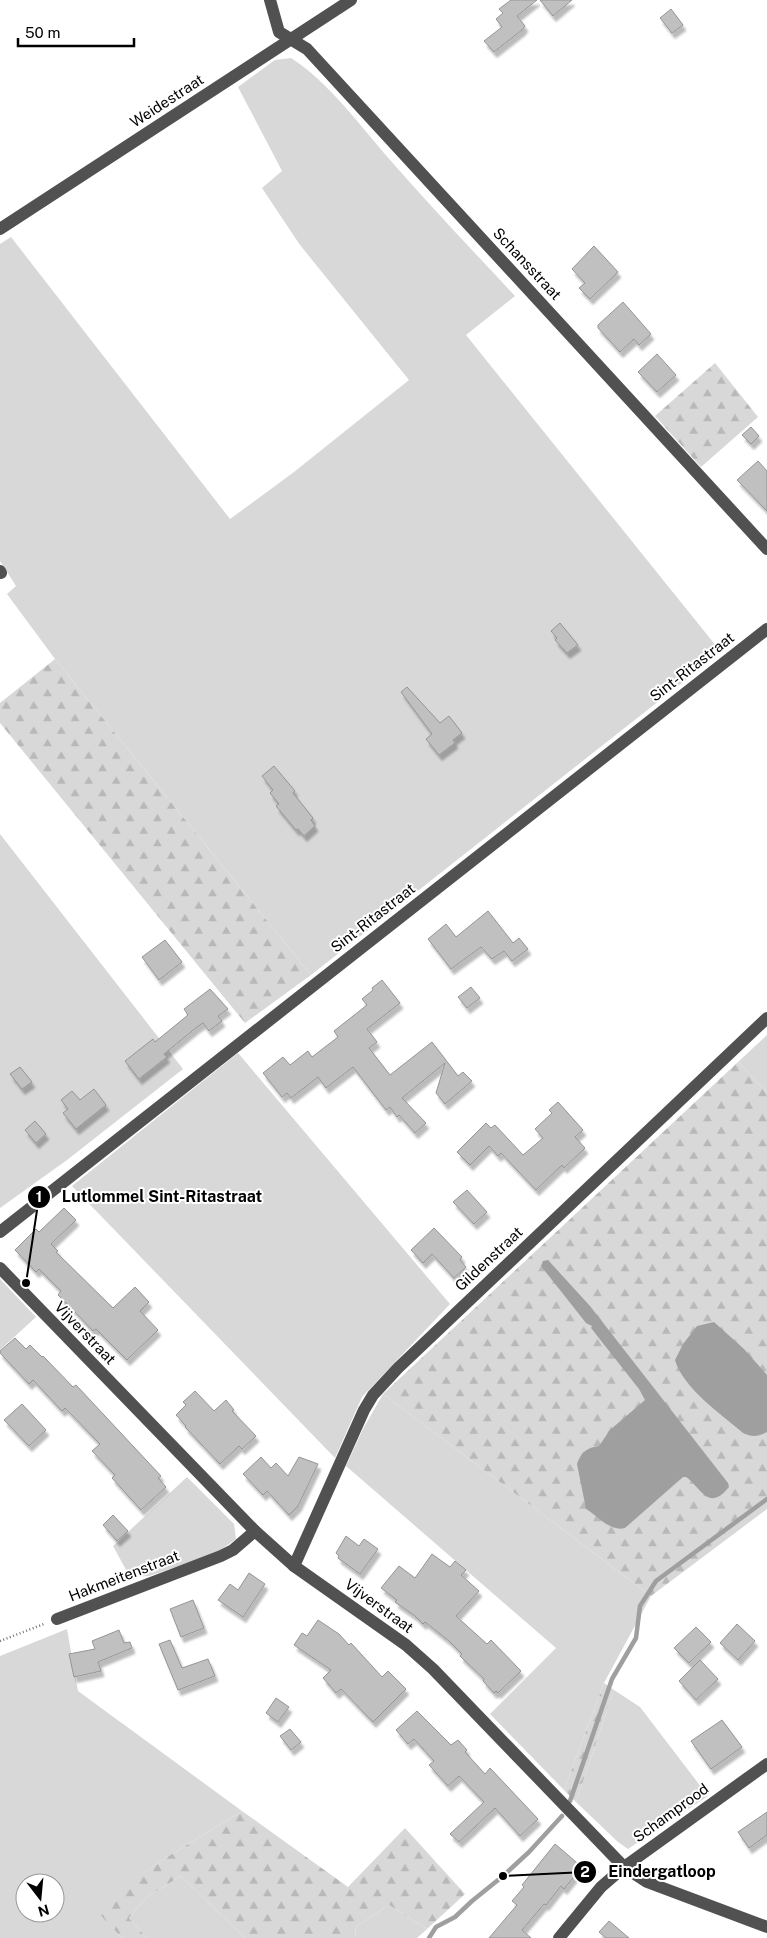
<svg xmlns="http://www.w3.org/2000/svg" width="767" height="1938" font-family="'Public Sans',sans-serif">
	<style>
		.green { fill: #d8d8d8; fill-rule: evenodd }
		.forest { fill: url(#forest-firs) }
		.water { fill: #9f9f9f }
		.lines { fill: none; stroke-linecap: round; stroke-linejoin: round }
		.stream { stroke: #9f9f9f; stroke-width: 4.5 }
		.building { fill: #c0c0c0; stroke: #959595; filter: url(#shadow) }
		.path { stroke: #737373; stroke-width: 2.5; stroke-dasharray: 1 2.5; stroke-linecap: butt }
		.minor { stroke: #515151; stroke-width: 12 }
		.labels { text-anchor: middle; stroke-width: 4; stroke-linejoin: round; paint-order: stroke }
		.street-label { font-size: 15px; fill: #000; stroke: #fff }
		.leader { fill: none; stroke: #000; stroke-width: 2 }
		.callout-dot { fill: #000; stroke: #fff; stroke-width: 2 }
		.mark-label { font-size: 15px; text-anchor: middle; font-weight: bold; fill: #fff }
		.callout-label { font-size: 16px; text-anchor: middle; font-weight: bold; fill: #000; stroke: #fff; stroke-width: 4; stroke-linejoin: round; paint-order: stroke }
	</style>
	<defs>
		<pattern id="forest-firs" width="22" height="20" patternUnits="userSpaceOnUse" patternTransform="scale(1.25)"><rect width="22" height="20" fill="#d8d8d8"/><path d="M5 1l3.5 6h-7zM16 11l3.5 6h-7z" fill="#b8b8b8"/></pattern>
		<filter id="shadow"><feDropShadow dx="3" dy="5.5" stdDeviation="1" flood-color="#0004"/></filter>
	</defs>
	<rect width="100%" height="100%" fill="#fff"/>
	<g class="green">
		<path d="M291 58C329 82 361 127 391 161 431 207 474 252 515 296L466 335 721 652 311 975 55 659 7 594 16 586 0 561V244L11 237 230 519 294 472 409 380 300 245 262 188 282 171 238 87 275 60Z"/>
		<polygon points="0,834 183,1069 67,1160 0,1208"/>
		<polygon points="767,1035 767,1092 738,1062"/>
		<polygon points="238,1053 450,1304 362,1397 335,1458 72,1186"/>
		<polygon points="0,1279 36,1317 0,1350"/>
		<polygon points="383,1394 651,1596 604,1683 564,1790 490,1714 556,1648 346,1466 363,1429"/>
		<polygon points="187,1477 234,1524 236,1539 215,1554 149,1576 130,1577 113,1546"/>
		<path d="M67 1629 78 1691 242 1811 159 1862 94 1907 122 1938H0V1656ZM25 1883H55V1913H25Z"/>
		<polygon points="614,1690 640,1707 708,1796 628,1849 618,1842 576,1802"/>
		<polygon points="181,1876 245,1938 147,1938 129,1918 147,1897"/>
		<polygon points="389,1905 427,1929 417,1938 355,1938 356,1927"/>
	</g>
	<g class="forest">
		<polygon points="715,363 758,417 701,467 655,416"/>
		<polygon points="55,659 311,975 245,1023 0,723 0,703"/>
		<polygon points="738,1062 767,1092 767,1509 651,1596 383,1394"/>
		<polygon points="604,1683 614,1690 576,1802 564,1790"/>
		<polygon points="242,1811 348,1887 405,1828 465,1894 427,1929 389,1905 356,1927 355,1938 245,1938 181,1876 147,1897 129,1918 147,1938 122,1938 93,1907 159,1862"/>
	</g>
	<g class="water">
		<path d="M548 1260 590 1306 728 1483 729 1487C708 1513 701 1487 686 1477H683L625 1528C610 1532 598 1516 586 1509L577 1464C582 1451 587 1448 599 1446L610 1430 645 1400 639 1389 591 1328 592 1326 586 1323 541 1266 543 1261Z"/>
		<path d="M714 1322 744 1349 767 1375V1432C758 1437 752 1437 743 1433 721 1414 683 1388 675 1360L683 1344 697 1326Z"/>
	</g>
	<g class="lines">
		<g class="stream">
			<polyline points="570,1801 612,1679 636,1638 640,1606 656,1581 767,1499"/>
			<polyline points="429,1938 436,1927 455,1917 472,1901 503,1876 529,1852 562,1816"/>
		</g>
	</g>
	<g class="building">
		<polygon points="511,0 537,0 517,16 525,26 522,30 494,52 484,41 502,27 496,19 503,13 499,9"/>
		<polygon points="540,0 572,0 553,16"/>
		<polygon points="671,9 683,25 672,33 660,18"/>
		<polygon points="594,246 618,272 590,299 579,288 585,283 572,269"/>
		<polygon points="623,302 651,334 639,345 634,339 620,352 598,328 598,325"/>
		<polygon points="657,354 676,375 657,392 638,372"/>
		<polygon points="751,427 759,436 751,444 742,435"/>
		<polygon points="758,461 767,471 767,511 737,480"/>
		<polygon points="560,623 578,645 567,653 555,640 557,638 551,631"/>
		<polygon points="407,687 440,723 449,716 462,733 453,740 455,743 439,755 426,739 432,734 401,692"/>
		<polygon points="274,766 295,791 293,793 313,818 311,820 315,826 304,836 298,829 296,830 276,806 279,804 270,793 273,790 262,776"/>
		<polygon points="488,911 513,943 519,938 528,949 512,961 504,951 492,959 481,947 451,969 428,939 446,924 456,937"/>
		<polygon points="165,940 182,962 159,980 142,957"/>
		<polygon points="382,980 400,1003 367,1029 377,1042 369,1048 390,1075 432,1042 458,1076 463,1072 472,1081 445,1104 436,1093 445,1063 402,1098 426,1123 415,1133 399,1115 397,1117 390,1107 386,1110 353,1067 326,1088 318,1077 291,1098 287,1093 282,1097 263,1073 283,1057 290,1065 308,1051 312,1057 338,1037 334,1031 367,1005 362,999 373,990 372,988"/>
		<polygon points="471,987 480,998 467,1008 458,997"/>
		<polygon points="210,989 228,1009 218,1016 222,1021 209,1031 203,1023 197,1027 164,1054 167,1057 139,1079 125,1061 153,1039 155,1042 188,1015 184,1009"/>
		<polygon points="20,1067 32,1082 22,1089 10,1074"/>
		<polygon points="94,1089 106,1105 76,1129 63,1113 68,1109 61,1100 72,1091 80,1100"/>
		<polygon points="558,1102 583,1130 575,1137 585,1148 564,1168 562,1165 536,1190 501,1153 498,1156 489,1146 470,1165 457,1152 486,1123 491,1128 495,1125 523,1155 543,1138 535,1129 552,1113 549,1110"/>
		<polygon points="35,1121 46,1134 36,1143 25,1130"/>
		<polygon points="467,1190 487,1212 474,1224 453,1202"/>
		<polygon points="64,1208 76,1220 51,1244 58,1251 56,1252 113,1308 135,1287 149,1302 140,1311 158,1330 127,1360 96,1329 93,1331 75,1312 58,1295 61,1291 39,1269 36,1272 15,1250 36,1229 39,1232"/>
		<polygon points="434,1228 462,1257 460,1260 466,1267 454,1278 432,1254 423,1263 411,1250"/>
		<polygon points="15,1338 26,1349 30,1345 42,1357 43,1356 73,1387 76,1385 161,1476 158,1478 166,1487 141,1510 112,1478 115,1475 92,1451 100,1444 65,1408 62,1411 33,1380 29,1384 0,1353 0,1351"/>
		<polygon points="195,1391 214,1411 226,1400 234,1410 232,1411 256,1436 242,1449 239,1446 220,1464 185,1427 186,1426 176,1415 186,1405 183,1402"/>
		<polygon points="22,1404 46,1430 29,1446 4,1420"/>
		<polygon points="261,1457 271,1468 276,1463 288,1476 299,1457 318,1464 298,1506 289,1515 267,1491 263,1495 243,1474"/>
		<polygon points="113,1515 128,1531 117,1541 103,1525"/>
		<polygon points="346,1536 359,1546 364,1539 378,1549 360,1574 338,1558 339,1556 336,1553"/>
		<polygon points="432,1554 450,1567 455,1561 466,1570 461,1575 479,1591 456,1616 487,1644 491,1640 521,1671 498,1693 496,1691 494,1693 483,1681 484,1679 460,1656 462,1654 449,1641 425,1622 423,1624 415,1616 395,1602 397,1600 381,1588 399,1566 415,1578"/>
		<polygon points="249,1573 265,1584 243,1617 218,1600 230,1584 238,1590"/>
		<polygon points="193,1600 204,1628 181,1637 170,1609"/>
		<polygon points="318,1620 339,1634 349,1645 351,1643 382,1677 388,1671 406,1689 373,1722 341,1689 336,1693 323,1678 331,1670 294,1645 302,1633 307,1636"/>
		<polygon points="737,1624 755,1641 738,1660 720,1643"/>
		<polygon points="696,1627 711,1642 689,1663 674,1648"/>
		<polygon points="119,1630 124,1643 130,1642 132,1648 98,1662 101,1671 74,1677 69,1654 95,1649 92,1641"/>
		<polygon points="170,1640 182,1668 208,1659 215,1676 178,1690 159,1644"/>
		<polygon points="700,1660 718,1679 696,1700 679,1681"/>
		<polygon points="276,1698 289,1707 278,1722 266,1713"/>
		<polygon points="417,1711 451,1745 458,1740 467,1750 465,1752 485,1774 490,1768 538,1819 520,1836 495,1808 459,1842 450,1834 484,1802 459,1776 448,1786 429,1765 434,1761 414,1739 408,1744 396,1730"/>
		<polygon points="722,1720 742,1747 711,1769 691,1741"/>
		<polygon points="290,1729 301,1742 291,1750 280,1736"/>
		<polygon points="767,1812 767,1835 749,1848 738,1832"/>
		<polygon points="555,1844 582,1867 564,1889 561,1886 546,1905 544,1904 522,1930 531,1938 489,1938 517,1905 512,1901 524,1887 522,1885"/>
		<polygon points="609,1921 629,1938 606,1938 599,1932"/>
	</g>
	<g class="lines">
		<polyline class="path" points="0,1641 44,1624"/>
		<g class="minor">
			<polyline points="270,0 279,32 307,49 767,549"/>
			<polyline points="0,229 351,0"/>
			<polyline points="0,571 1,573"/>
			<polyline points="0,1232 767,629"/>
			<polyline points="0,1268 255,1531 294,1566 406,1645 433,1669 624,1867 647,1882 767,1927"/>
			<polyline points="294,1566 364,1410 373,1395 398,1368 767,1018"/>
			<polyline points="57,1619 221,1556 233,1550 255,1531"/>
			<polyline points="559,1938 601,1887 624,1867 767,1764"/>
		</g>
	</g>
	<g class="labels">
		<g class="street-label">
			<text transform="translate(167 101) rotate(-33)" y="5">Weidestraat</text>
			<text transform="translate(527 264) rotate(47)" y="5">Schansstraat</text>
			<text transform="translate(692 667) rotate(-38)" y="5">Sint-Ritastraat</text>
			<text transform="translate(373 918) rotate(-38)" y="5">Sint-Ritastraat</text>
			<text transform="translate(489 1259) rotate(-43)" y="5">Gildenstraat</text>
			<text transform="translate(85 1333) rotate(46)" y="5">Vijverstraat</text>
			<text transform="translate(124 1576) rotate(-21)" y="5">Hakmeitenstraat</text>
			<text transform="translate(379 1606) rotate(36)" y="5">Vijverstraat</text>
			<text transform="translate(671 1813) rotate(-36)" y="5">Schamprood</text>
		</g>
	</g>
	<path class="leader" d="M26 1283L39 1197M503 1876L585 1872"/>
	<g class="callout-dot">
		<circle cx="26" cy="1283" r="5"/>
		<circle cx="503" cy="1876" r="5"/>
		<circle cx="39" cy="1197" r="12"/>
		<circle cx="585" cy="1872" r="12"/>
	</g>
	<g class="mark-label">
		<text x="39" y="1202">1</text>
		<text x="585" y="1877">2</text>
	</g>
	<g class="callout-label">
		<text x="162" y="1202">Lutlommel Sint-Ritastraat</text>
		<text x="662" y="1877">Eindergatloop</text>
	</g>
	<g transform="translate(40 1898) rotate(164)"><circle r="24" fill="#ffffff" stroke="#999999"/>
	<path d="M0-4L9 19L0 12L-9 19Z" fill="#000000"/>
	<text y="-8" font-size="14" font-weight="bold" text-anchor="middle" fill="#000000">N</text>
	</g>
	<path d="M18 38v8h116v-8" fill="none" stroke="#000000" stroke-width="2.5"/>
	<text x="25" y="38" font-size="15" fill="#000000" stroke="#ffffff" stroke-width="4" paint-order="stroke">50 m</text>
</svg>
